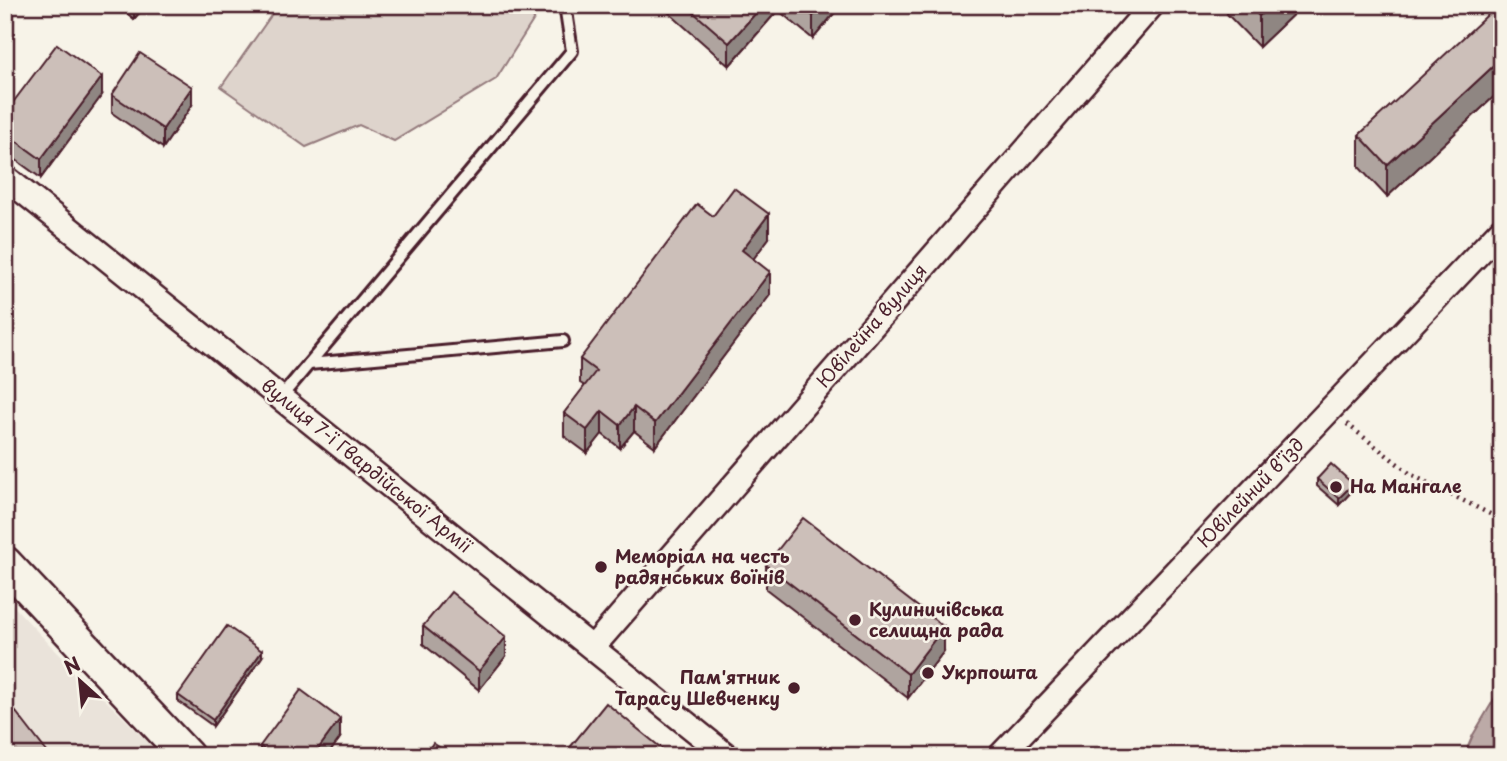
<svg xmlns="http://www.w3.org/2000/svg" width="1507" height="761" font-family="'Playpen Sans',sans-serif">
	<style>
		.built { fill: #eae3da }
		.green { fill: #ded4cc; stroke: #947a7c; stroke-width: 2 }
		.water { fill: #bcaaa7; stroke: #8e7275; stroke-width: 2 }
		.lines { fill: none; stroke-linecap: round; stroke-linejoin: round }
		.service-casing { stroke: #4a1f2b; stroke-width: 16 }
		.minor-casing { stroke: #4a1f2b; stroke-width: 28 }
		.secondary-casing { stroke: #4a1f2b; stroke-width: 37 }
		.path { stroke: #4a1f2b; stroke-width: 4.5; stroke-dasharray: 2 5; stroke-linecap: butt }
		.service { stroke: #f7f3e8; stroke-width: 10 }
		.minor { stroke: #f7f3e8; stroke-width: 23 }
		.secondary { stroke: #f7f3e8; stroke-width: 32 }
		.wall { fill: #afa49f; stroke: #4a1f2b; stroke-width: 2 }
		.shaded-wall { fill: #8f8682; stroke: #4a1f2b; stroke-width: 2 }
		.building { fill: #ccbfb9; stroke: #4a1f2b; stroke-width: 2 }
		.poi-dot { fill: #4a1f2b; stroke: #f7f3e8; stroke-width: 2.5 }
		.labels { text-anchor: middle; stroke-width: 5; stroke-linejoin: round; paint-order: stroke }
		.street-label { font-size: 18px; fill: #4a1f2b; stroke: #f7f3e8 }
		.poi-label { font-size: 18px; font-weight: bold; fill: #4a1f2b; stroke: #f7f3e8; text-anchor: start }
	</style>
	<rect width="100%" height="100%" fill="#f7f3e8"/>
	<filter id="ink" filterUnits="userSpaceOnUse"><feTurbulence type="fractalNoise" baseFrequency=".0143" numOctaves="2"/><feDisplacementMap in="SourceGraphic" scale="14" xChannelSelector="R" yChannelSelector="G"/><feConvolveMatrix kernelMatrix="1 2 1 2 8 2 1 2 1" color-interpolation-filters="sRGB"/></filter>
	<g filter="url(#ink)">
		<polygon class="built" points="5,597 50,645 162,756 5,756"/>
		<polygon class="green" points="275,5 543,5 496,79 394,141 359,125 306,147 221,87 270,17"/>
		<polygon class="water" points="1502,686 1502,756 1464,756 1473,735"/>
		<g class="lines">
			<defs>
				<g id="service">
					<polyline points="309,364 563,341"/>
					<polyline points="281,397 572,51 565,5"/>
				</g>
				<g id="minor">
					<polyline points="5,177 727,756"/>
					<polyline points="593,647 1152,5"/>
					<polyline points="1000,756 1502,229"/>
				</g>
				<polyline id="secondary" points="5,563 187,756"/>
			</defs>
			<use href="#service" class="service-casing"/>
			<use href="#minor" class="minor-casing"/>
			<use href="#secondary" class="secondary-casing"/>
			<polyline class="path" points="1347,424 1412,475 1502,520"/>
			<use href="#service" class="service"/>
			<use href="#minor" class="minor"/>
			<use href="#secondary" class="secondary"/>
		</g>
		<g class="wall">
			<polygon points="117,5 146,5 134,19"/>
			<polygon points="660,5 841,5 813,39 778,10 729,66"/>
			<polygon points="1227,5 1303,5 1259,47 1227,14"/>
			<polygon points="1502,5 1502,89 1387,197 1359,167 1359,135"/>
			<polygon points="102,95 41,178 5,152 5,113"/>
			<polygon points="112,95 192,105 163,148 112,113"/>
			<polygon points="713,216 769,238 753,259 770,295 655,447 634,431 620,448 602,434 587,453 564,436 564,413 585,386 580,383 580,359"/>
			<polygon points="1317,479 1353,490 1339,505 1317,486"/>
			<polygon points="766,565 944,651 908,698 766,589"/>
			<polygon points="423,626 506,656 479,690 423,644"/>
			<polygon points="262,657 213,726 178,701 178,695"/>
			<polygon points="340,738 327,756 260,756 260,746"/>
		</g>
		<g class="shaded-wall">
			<polygon points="135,5 146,5 134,19 134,6"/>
			<polygon points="763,5 778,5 778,10 729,66 729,43"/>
			<polygon points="822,5 841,5 813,39 813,16"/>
			<polygon points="1271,5 1303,5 1259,47 1259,16"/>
			<polygon points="1502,58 1502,89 1387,197 1387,165"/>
			<polygon points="102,77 102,95 41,178 41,159"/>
			<polygon points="192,87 192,105 163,148 163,129"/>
			<polygon points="769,214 769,238 742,274 742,250"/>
			<polygon points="770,272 770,295 655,447 655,423"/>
			<polygon points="634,407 634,431 620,448 620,425"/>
			<polygon points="602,411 602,434 587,453 587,430"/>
			<polygon points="1353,484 1353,490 1339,505 1339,498"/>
			<polygon points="944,627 944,651 908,698 908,674"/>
			<polygon points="506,637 506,656 479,690 479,671"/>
			<polygon points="262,651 262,657 213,726 213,720"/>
			<polygon points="340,719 340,738 327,756 313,756"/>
		</g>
		<g class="building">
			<polygon points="685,5 763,5 729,43"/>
			<polygon points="800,5 822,5 813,16"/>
			<polygon points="1249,5 1271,5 1259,16"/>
			<polygon points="1498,5 1502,5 1502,58 1387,165 1359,135"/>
			<polygon points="57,44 102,77 41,159 5,133 5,113"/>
			<polygon points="140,53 192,87 163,129 112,95"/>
			<polygon points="734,188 769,214 742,250 770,272 655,423 634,407 620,425 602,411 587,430 564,413 596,371 580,359 697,204 713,216"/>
			<polygon points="1331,464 1353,484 1339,498 1317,479"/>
			<polygon points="803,518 944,627 908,674 766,565"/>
			<polygon points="451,592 506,637 479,671 423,626"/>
			<polygon points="227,626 262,651 213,720 178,695"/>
			<polygon points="301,690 340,719 313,756 272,756 260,746"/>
			<polygon points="606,703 671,756 563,756"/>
			<polygon points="16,712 50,756 5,756 5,721"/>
			<polygon points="433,743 452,756 424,756"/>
		</g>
	</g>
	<g class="poi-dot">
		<circle cx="1336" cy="487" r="7"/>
		<circle cx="601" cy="567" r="7"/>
		<circle cx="855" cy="620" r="7"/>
		<circle cx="928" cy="673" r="7"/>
		<circle cx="794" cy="688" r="7"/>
	</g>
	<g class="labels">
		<g class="street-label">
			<text transform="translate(872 326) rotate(-49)" y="6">Ювілейна вулиця</text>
			<text transform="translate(366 466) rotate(39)" y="6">вулиця 7-ї Гвардійської Армії</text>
			<text transform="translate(1251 493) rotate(-46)" y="6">Ювілейний в'їзд</text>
		</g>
		<g class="poi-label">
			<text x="1350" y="493">На Мангале</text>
			<text x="615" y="563">Меморіал на честь<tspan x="615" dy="21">радянських воїнів</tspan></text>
			<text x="869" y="616">Кулиничівська<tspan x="869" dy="21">селищна рада</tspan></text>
			<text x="942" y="679">Укрпошта</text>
			<text x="780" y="684" text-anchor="end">Пам'ятник<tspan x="780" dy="21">Тарасу Шевченку</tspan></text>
		</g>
	</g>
	<rect width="1507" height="761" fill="none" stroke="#f7f3e8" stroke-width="28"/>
	<rect x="14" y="14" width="1479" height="733" fill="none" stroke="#4a1f2b" stroke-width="2.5" filter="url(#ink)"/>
	<g transform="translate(80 681) rotate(333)" stroke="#f7f3e8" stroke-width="5" paint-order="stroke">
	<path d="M0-5L12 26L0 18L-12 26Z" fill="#4a1f2b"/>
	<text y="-10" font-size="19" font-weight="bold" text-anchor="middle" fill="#4a1f2b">N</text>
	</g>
</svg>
